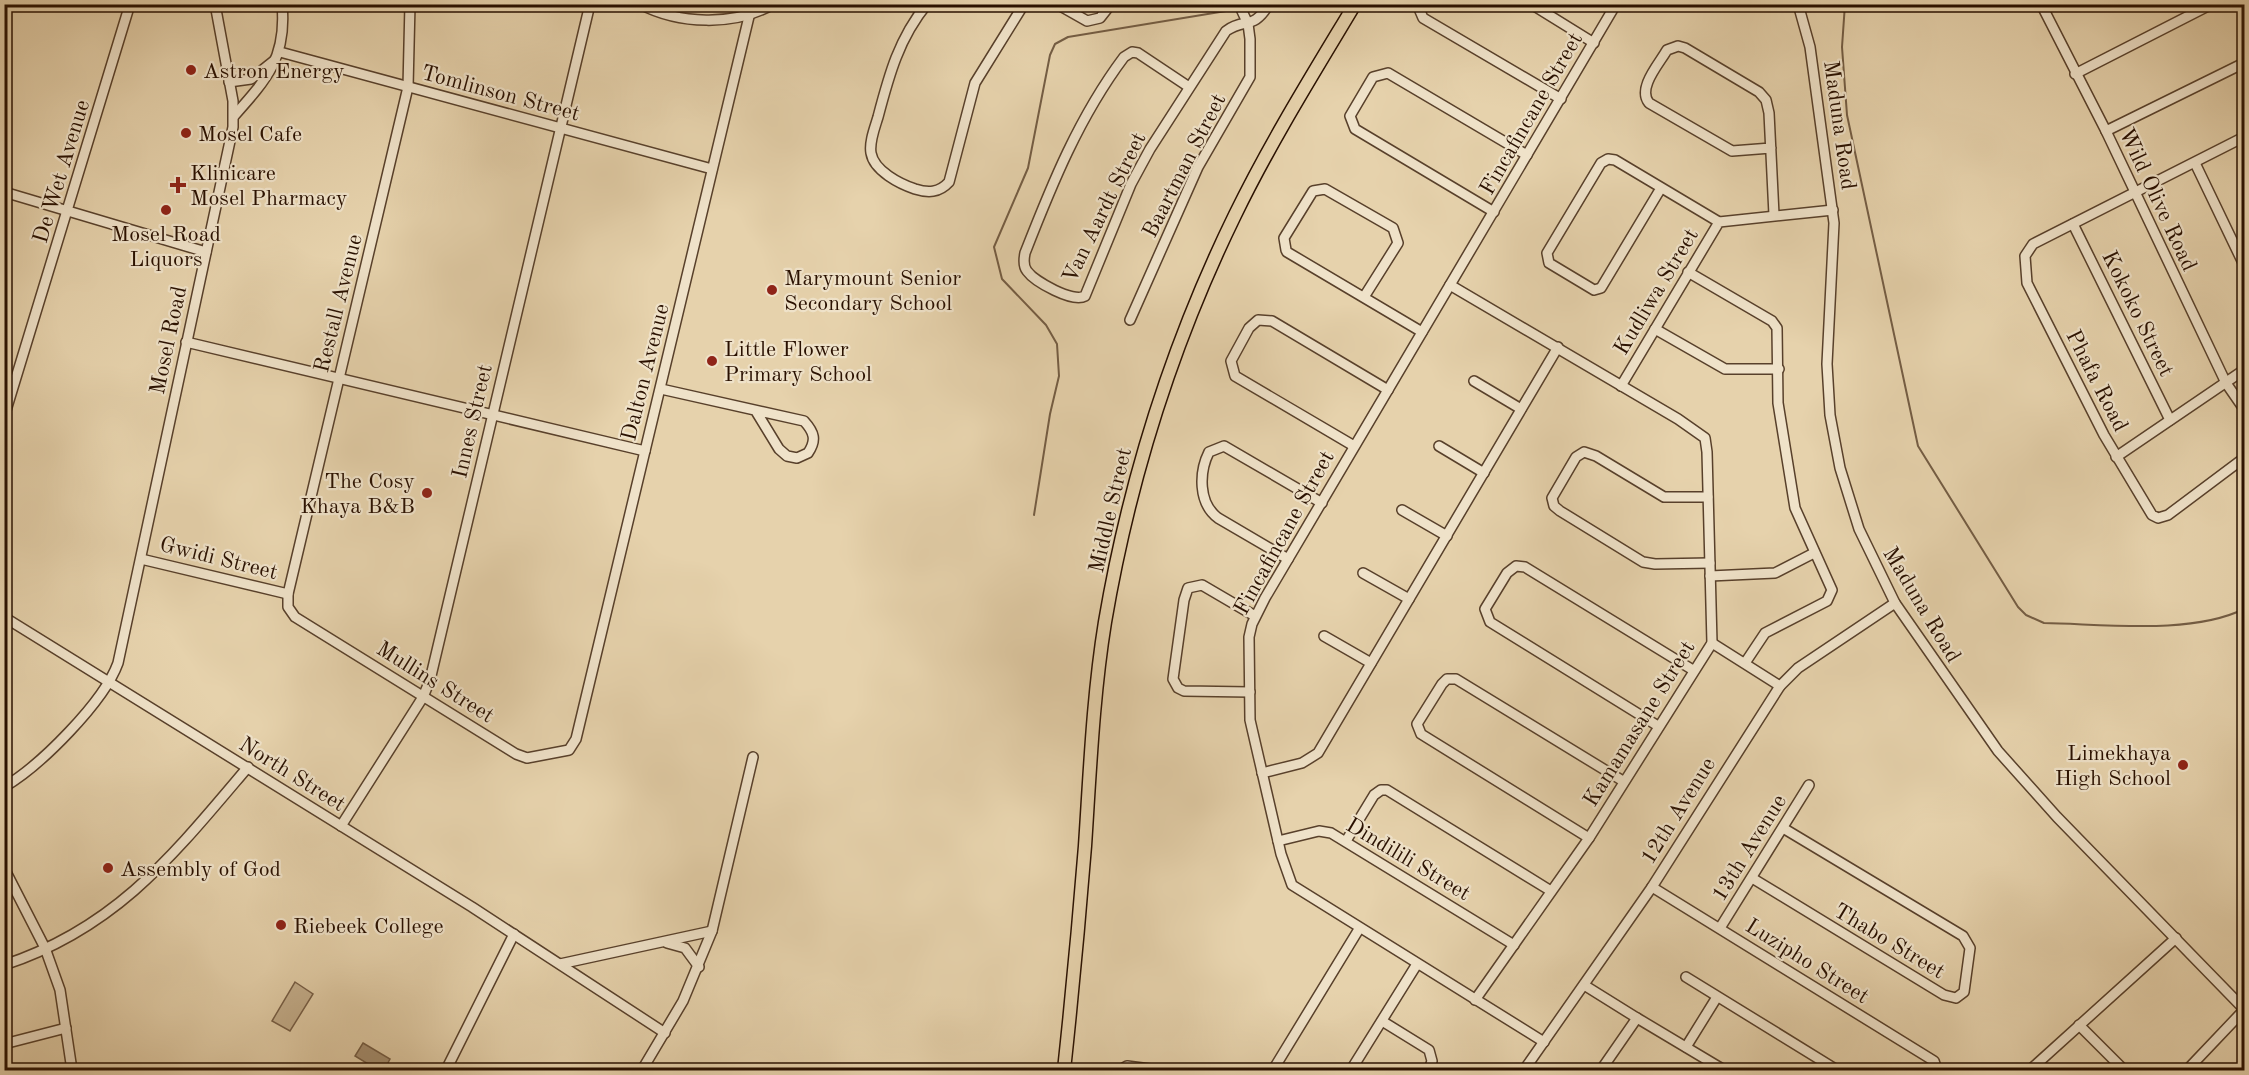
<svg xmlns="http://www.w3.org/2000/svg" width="2249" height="1075" font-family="'Old Standard TT',serif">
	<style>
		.green { fill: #c6b18f; stroke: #786048; stroke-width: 1.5 }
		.water { fill: #a69072; stroke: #745d44; stroke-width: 1.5 }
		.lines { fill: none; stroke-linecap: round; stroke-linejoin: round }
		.stream { stroke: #745d44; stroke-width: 2 }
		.minor-casing { stroke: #58402b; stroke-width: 12 }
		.major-casing { stroke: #291000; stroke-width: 15 }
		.minor { stroke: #efe2c9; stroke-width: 9 }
		.major { stroke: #e6d2ac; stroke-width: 12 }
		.poi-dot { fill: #8f2418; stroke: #efe2c9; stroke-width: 2 }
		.labels { text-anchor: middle; stroke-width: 4.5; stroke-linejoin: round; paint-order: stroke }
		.poi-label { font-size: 22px; fill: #291000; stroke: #efe2c9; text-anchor: start }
		.street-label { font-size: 22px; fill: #291000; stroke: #efe2c9 }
	</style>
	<rect width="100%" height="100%" fill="#e6d2ac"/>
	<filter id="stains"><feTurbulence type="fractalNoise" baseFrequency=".00333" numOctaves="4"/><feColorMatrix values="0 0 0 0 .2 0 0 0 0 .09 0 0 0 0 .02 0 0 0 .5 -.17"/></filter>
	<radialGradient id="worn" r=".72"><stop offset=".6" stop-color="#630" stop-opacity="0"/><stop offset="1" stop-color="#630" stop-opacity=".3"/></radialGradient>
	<polygon class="green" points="295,982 313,994 290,1031 272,1021"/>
	<polygon class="water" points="363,1043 390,1059 384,1070 378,1070 355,1056"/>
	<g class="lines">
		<g class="stream">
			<path d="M1845 4 1842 47 1847 115 1918 446 2018 607 2026 615 2044 623C2104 624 2191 635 2244 609"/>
			<polyline points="1034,515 1050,414 1059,376 1057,344 1046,325 1002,279 994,247 1028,168 1050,55 1055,44 1068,37 1232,10"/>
		</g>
		<defs>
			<g id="minor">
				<polyline points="410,4 408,87 288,594 288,607 295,617 516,754 527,758 569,750 576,739 752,4"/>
				<path d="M640 4C678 24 734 27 773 4"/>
				<path d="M927 4C899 38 889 75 878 117 875 127 869 142 871 153 874 171 900 184 915 189 928 193 939 193 949 182L975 83 1024 4"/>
				<polyline points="1057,4 1087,21 1100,18 1111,4"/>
				<polyline points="1417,4 1423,18 1561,99"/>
				<polyline points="1531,4 1594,43"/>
				<polyline points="1798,4 1810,47 1834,223 1827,364 1830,415 1840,468 1859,529 1895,603 1998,751 2057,817 2244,1009"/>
				<polyline points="2041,4 2106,131 2226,383 2244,409"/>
				<polyline points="280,52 712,169"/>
				<polyline points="2075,74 2212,4"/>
				<polyline points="229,82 251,79 275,60"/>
				<path d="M1189 87 1138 53 1132 52 1124 57C1079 117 1052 184 1025 253 1024 258 1023 266 1027 271 1035 282 1073 303 1085 296L1131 184 1150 149 1226 31C1245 17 1253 31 1269 4"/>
				<path d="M234 116C267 79 287 57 282 4"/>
				<polyline points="2106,131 2244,63"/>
				<polyline points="2244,137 2033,244 2025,256 2027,283 2104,435 2152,515 2158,518 2168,515 2244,458"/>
				<path d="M1771 148 1732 151 1649 103C1637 88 1659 64 1667 50L1678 46 1685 48 1759 92 1766 100 1769 113 1774 215"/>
				<polyline points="2195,163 2244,265"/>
				<polyline points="1661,188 1601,288 1594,290 1549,263 1547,253 1601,163 1608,159 1615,160 1719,222"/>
				<polyline points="4,192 206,252"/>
				<polyline points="1494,212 1355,129 1350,116 1373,77 1388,73 1527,155"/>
				<polyline points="2073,224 2170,420"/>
				<polyline points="1688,272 1772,321 1777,328 1778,403 1795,508 1832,590 1827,601 1765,633 1745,663"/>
				<polyline points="1450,285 1678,419 1705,438 1707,452 1712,643 1589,838 1475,1000"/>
				<polyline points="1364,297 1398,243 1393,228 1325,189 1313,191 1284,238 1286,250 1287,252 1422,332"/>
				<polyline points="1130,320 1198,167 1250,77 1250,39 1248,24 1242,11 1243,4"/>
				<polyline points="1655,329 1725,369 1779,369"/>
				<polyline points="186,342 645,451"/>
				<polyline points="1474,381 1521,409"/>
				<polyline points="1621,386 1719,222 1833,210"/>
				<path d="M661 389 804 421C814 432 817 440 808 453L797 458 787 456 779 449 757 413"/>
				<polyline points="4,417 130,4"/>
				<polyline points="1354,446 1235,376 1231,361 1249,328 1258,320 1272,321 1388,390"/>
				<polyline points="1439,446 1484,473"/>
				<polyline points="2116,457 2244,370"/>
				<polyline points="1708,497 1664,497 1596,456 1584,452 1576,457 1552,498 1554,506 1560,511 1643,562 1655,564 1710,563"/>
				<polyline points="1402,510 1447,536"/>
				<polyline points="141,559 288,594"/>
				<path d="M1288 559 1218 518C1198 503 1199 472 1209 452L1224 446 1322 503"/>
				<polyline points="1363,573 1409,599"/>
				<polyline points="1710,576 1775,573 1814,553"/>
				<polyline points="4,617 472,907 665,1033"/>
				<polyline points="1324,636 1371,663"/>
				<polyline points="1712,643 1780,686"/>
				<polyline points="1250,692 1184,691 1178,688 1173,679 1184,600 1188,588 1202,585 1255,616"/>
				<polyline points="1658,726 1490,622 1485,609 1507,573 1516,566 1525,567 1693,670"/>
				<polyline points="1262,773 1302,763 1318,753 1558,347"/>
				<path d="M4 787C40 766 104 702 118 663L233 127V101L215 4"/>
				<polyline points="341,826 423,697 430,680 590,4"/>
				<polyline points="1589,838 1421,734 1417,724 1442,684 1447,679 1456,679 1623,781"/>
				<polyline points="1278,841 1319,831 1331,833 1514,945"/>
				<polyline points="1346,841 1374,795 1381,790 1387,790 1551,891"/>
				<polyline points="4,868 45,948 60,990 72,1070"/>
				<polyline points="1752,878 1944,995 1956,998 1964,992 1970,948 1963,936 1783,828"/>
				<polyline points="1652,887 1934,1061 1937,1070"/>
				<polyline points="1720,928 1809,785"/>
				<polyline points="667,943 685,948 699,967"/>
				<polyline points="560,964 712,931"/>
				<path d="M4 965C117 928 175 853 248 767"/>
				<polyline points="1686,977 1837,1070"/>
				<polyline points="1584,985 1637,1018"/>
				<polyline points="1382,1021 1429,1050 1432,1061 1429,1070"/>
				<polyline points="2079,1025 2124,1070"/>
				<polyline points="1544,1042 1292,885 1281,854 1250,720 1249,637 1252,624 1265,598 1616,4"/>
				<polyline points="4,1044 66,1028"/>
				<polyline points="1686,1047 1717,997"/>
				<polyline points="446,1070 514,934"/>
				<polyline points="642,1070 683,1001 712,931 753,757"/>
				<polyline points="1120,1070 1127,1066 1158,1070"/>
				<polyline points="1273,1070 1359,929"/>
				<polyline points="1351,1070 1417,964"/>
				<polyline points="1524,1070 1652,887 1780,686 1798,668 1895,603"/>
				<polyline points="1601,1070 1637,1018 1724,1070"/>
				<polyline points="2030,1070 2176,938"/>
				<polyline points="2187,1070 2244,1010"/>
			</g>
			<path id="major" d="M1064 1070C1072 996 1079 921 1085 846 1090 771 1093 696 1105 622 1129 481 1172 344 1235 215 1270 143 1313 74 1355 4"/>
		</defs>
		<use href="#minor" class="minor-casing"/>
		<use href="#major" class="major-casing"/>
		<use href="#minor" class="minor"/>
		<use href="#major" class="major"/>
	</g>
	<g class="poi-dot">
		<circle cx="191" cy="70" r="6"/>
		<circle cx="186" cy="133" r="6"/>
		<path d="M175 176h6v6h6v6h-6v6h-6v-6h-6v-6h6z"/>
		<circle cx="166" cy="210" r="6"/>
		<circle cx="772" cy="290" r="6"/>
		<circle cx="712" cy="361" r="6"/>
		<circle cx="427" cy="493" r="6"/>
		<circle cx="2183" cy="765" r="6"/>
		<circle cx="108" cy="868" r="6"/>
		<circle cx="281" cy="925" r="6"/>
	</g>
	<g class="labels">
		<g class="poi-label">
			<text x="203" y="78">Astron Energy</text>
			<text x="198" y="141">Mosel Cafe</text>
			<text x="190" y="180">Klinicare<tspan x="190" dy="25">Mosel Pharmacy</tspan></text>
			<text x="166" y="241" text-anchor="middle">Mosel Road<tspan x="166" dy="25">Liquors</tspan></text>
			<text x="784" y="285">Marymount Senior<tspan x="784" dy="25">Secondary School</tspan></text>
			<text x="724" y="356">Little Flower<tspan x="724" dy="25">Primary School</tspan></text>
			<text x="415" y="488" text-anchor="end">The Cosy<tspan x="415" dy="25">Khaya B&amp;B</tspan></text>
			<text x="2171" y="760" text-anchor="end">Limekhaya<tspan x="2171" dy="25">High School</tspan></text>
			<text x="120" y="876">Assembly of God</text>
			<text x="293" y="933">Riebeek College</text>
		</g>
		<g class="street-label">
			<text transform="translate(501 92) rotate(15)" y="8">Tomlinson Street</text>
			<text transform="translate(1530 113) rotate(-60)" y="8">Fincafincane Street</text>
			<text transform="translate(1841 125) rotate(82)" y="8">Maduna Road</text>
			<text transform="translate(1183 165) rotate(-63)" y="8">Baartman Street</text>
			<text transform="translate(60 171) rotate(-73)" y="8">De Wet Avenue</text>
			<text transform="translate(2159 199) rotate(65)" y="8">Wild Olive Road</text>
			<text transform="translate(1103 207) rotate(-64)" y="8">Van Aardt Street</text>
			<text transform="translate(1655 291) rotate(-59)" y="8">Kudliwa Street</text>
			<text transform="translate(337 303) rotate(-76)" y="8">Restall Avenue</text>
			<text transform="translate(2139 313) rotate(64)" y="8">Kokoko Street</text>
			<text transform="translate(167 340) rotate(-78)" y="8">Mosel Road</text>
			<text transform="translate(644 372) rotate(-76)" y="8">Dalton Avenue</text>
			<text transform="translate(2098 380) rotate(63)" y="8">Phafa Road</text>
			<text transform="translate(471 421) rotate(-77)" y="8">Innes Street</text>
			<text transform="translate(1109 510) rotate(-77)" y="8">Middle Street</text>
			<text transform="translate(1283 532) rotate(-61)" y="8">Fincafincane Street</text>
			<text transform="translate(219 557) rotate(14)" y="8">Gwidi Street</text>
			<text transform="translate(1923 604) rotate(59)" y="8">Maduna Road</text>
			<text transform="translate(436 681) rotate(32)" y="8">Mullins Street</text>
			<text transform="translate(1638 723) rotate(-58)" y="8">Kamamasane Street</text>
			<text transform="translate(293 773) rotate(32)" y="8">North Street</text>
			<text transform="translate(1677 810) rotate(-58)" y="8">12th Avenue</text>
			<text transform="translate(1748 847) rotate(-58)" y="8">13th Avenue</text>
			<text transform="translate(1409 858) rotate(31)" y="8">Dindilili Street</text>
			<text transform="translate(1890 940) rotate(31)" y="8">Thabo Street</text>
			<text transform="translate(1808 960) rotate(32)" y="8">Luzipho Street</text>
		</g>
	</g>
	<rect width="2249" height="1075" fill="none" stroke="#e6d2ac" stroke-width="24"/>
	<rect x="6" y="6" width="2237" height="1063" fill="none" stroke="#291000" stroke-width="3"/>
	<rect x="12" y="12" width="2225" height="1051" fill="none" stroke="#291000" stroke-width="1.5"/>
	<rect width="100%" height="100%" filter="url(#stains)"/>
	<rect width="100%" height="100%" fill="url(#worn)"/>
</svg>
